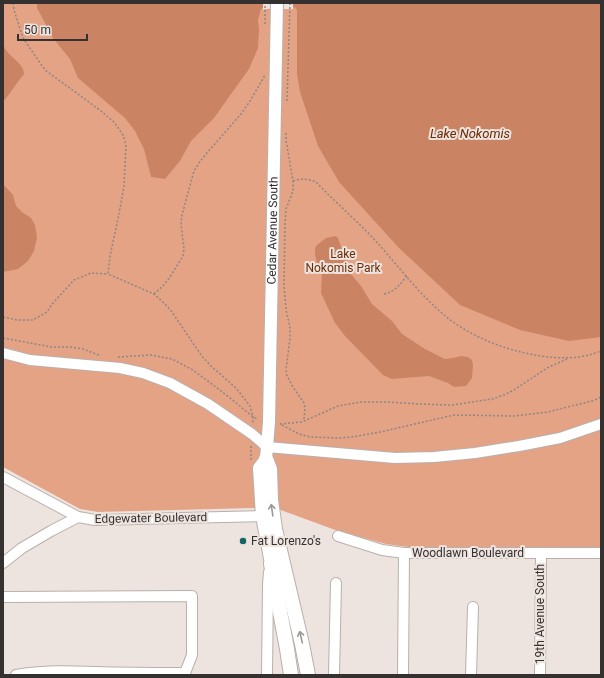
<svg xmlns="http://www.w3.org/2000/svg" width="604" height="678" font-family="Roboto,sans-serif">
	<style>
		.green { fill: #e5a385 }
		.water { fill: #ca8464 }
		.pier { fill: #eee4df }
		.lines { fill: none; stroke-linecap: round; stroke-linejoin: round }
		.minor-casing { stroke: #b9afab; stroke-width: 12 }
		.major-casing { stroke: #b9afab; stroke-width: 14 }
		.highway-casing { stroke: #b9afab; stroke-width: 16 }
		.path { stroke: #8d8683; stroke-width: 1.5; stroke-dasharray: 2 2; stroke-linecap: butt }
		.minor { stroke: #fff; stroke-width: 10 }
		.major { stroke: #fff; stroke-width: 12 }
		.highway { stroke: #fff; stroke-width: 14 }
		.oneway { stroke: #9a9898 }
		.poi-dot { fill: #156465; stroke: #eee4df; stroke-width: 1.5 }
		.labels { text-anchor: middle; stroke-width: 4; stroke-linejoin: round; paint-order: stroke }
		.street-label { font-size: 12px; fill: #353130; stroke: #eee4df }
		.park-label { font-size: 12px; fill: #6c2d06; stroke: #eee4df }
		.poi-label { font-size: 12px; fill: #353130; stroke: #eee4df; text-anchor: start }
		.water-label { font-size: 13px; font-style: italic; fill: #692902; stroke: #eee4df }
	</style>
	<rect width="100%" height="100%" fill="#eee4df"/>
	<polygon class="green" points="3,3 601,3 601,547 408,547 386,544 338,531 278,509 253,508 98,512 80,509 3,467"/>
	<g class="water">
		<polygon points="37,3 601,3 601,337 569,341 520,330 460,305 399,248 339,182 318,146 300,92 297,74 297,10 294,7 264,7 261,9 258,20 259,29 258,48 249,69 214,118 191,141 180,161 165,179 151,177 144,149 135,131 125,118 78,78 70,59 53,38 37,8"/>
		<path d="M3 44C7 57 24 62 24 74 16 83 11 93 3 102Z"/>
		<polygon points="3,178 4,185 13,195 16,206 22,212 31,218 35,225 37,238 34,251 28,261 18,269 3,272"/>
		<polygon points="336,236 338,238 350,273 361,286 372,304 392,321 402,334 425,349 445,359 453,358 461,356 468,357 472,360 473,365 472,378 466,386 454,387 448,383 429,376 392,379 383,375 345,336 335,323 321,293 322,271 317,263 315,254 315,248 317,245 326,238"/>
	</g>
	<polygon class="pier" points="263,3 293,3 293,9 265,9 263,10"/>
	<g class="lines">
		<defs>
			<g id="minor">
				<polyline points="3,353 30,360 120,368 143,373 170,383 208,404 252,434 267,447 395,458 434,457 475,453 519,446 560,438 601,424"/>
				<polyline points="3,477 78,517 95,520 262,516"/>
				<polyline points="338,536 382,550 404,553 601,553"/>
				<polyline points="3,563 22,548 51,531 78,517"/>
				<path d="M3 597 192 596V655L185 673C155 673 126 673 96 672 69 671 43 670 16 675"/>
				<polyline points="267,675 268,585 269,572"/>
				<polyline points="334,675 336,583"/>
				<polyline points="403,675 404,553"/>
				<polyline points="471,675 473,607"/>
				<polyline points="540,675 541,554"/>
			</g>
			<g id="major">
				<path id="s1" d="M271 564 262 516 259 468 266 459 269 422 277 3"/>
			</g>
			<g id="highway">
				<polyline points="266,459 270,469 271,500 275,529 302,644 308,675"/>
				<polyline points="271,564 287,649 291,675"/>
			</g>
		</defs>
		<use href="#minor" class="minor-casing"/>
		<use href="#major" class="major-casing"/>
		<use href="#highway" class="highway-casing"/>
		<g class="path">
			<polyline points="13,3 14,10 23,38 45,70 101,111 114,122 123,135 126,145 124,186 118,219 110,256 108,274 154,294 165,304 172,312 201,355 211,366 236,388 250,406 253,417 253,423"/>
			<polyline points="265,24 265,3"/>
			<polyline points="287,101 290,3"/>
			<polyline points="286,133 286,140 293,181 293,191 286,209 285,224 284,285 286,310 290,327 290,338 286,370 287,376 293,387 304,403 305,408 304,418 303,421"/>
			<path d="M293 181C301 178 309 179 316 182 334 201 354 218 372 237 398 265 420 296 449 319 476 339 508 351 541 356 562 359 581 359 601 351"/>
			<polyline points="154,294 163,286 170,277 183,256 184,249 181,224 182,215 194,171 199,163 206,154 241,114 250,101 264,77 264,74"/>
			<path d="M384 294C395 292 400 284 407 276"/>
			<polyline points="3,317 17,320 33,320 47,312 53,303 74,280 91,273 108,274"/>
			<polyline points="3,338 52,347 70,347 83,349 101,356"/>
			<polyline points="118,357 151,355 172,359 193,370 229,397 253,417 258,419"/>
			<polyline points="280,424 302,422 338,406 361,402 388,402 419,404 452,405 492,399 504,395 514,390 547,368 567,359"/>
			<polyline points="282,425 299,434 310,437 338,438 352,437 380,432 454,415 514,416 548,412 595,400 601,397"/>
			<polyline points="251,446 251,461"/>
		</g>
		<use href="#minor" class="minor"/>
		<use href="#major" class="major"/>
		<use href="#highway" class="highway"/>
	</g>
	<defs><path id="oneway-shaft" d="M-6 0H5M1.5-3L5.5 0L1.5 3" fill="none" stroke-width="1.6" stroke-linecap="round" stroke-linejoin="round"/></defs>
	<g class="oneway">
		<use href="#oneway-shaft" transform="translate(272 510) rotate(-98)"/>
		<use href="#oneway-shaft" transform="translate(301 637) rotate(-103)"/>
	</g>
	<circle class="poi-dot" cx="243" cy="541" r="4"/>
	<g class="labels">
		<g class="street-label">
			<text dy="4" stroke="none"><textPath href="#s1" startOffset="337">Cedar Avenue South</textPath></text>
			<text transform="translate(151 518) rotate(-1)" y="4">Edgewater Boulevard</text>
			<text x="468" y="557">Woodlawn Boulevard</text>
			<text transform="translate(540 614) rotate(-90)" y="4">19th Avenue South</text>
		</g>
		<g class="park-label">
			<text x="343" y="258">Lake<tspan x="343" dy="14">Nokomis Park</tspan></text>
		</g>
		<g class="poi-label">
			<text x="251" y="545">Fat Lorenzo's</text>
		</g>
		<g class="water-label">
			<text x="470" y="138">Lake Nokomis</text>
		</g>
	</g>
	<rect width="604" height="678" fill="none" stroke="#353130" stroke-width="8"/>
	<path d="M18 34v6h69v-6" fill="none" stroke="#353130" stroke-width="2"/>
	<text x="24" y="34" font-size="12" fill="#353130" stroke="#eee4df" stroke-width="3" paint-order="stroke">50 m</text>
</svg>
